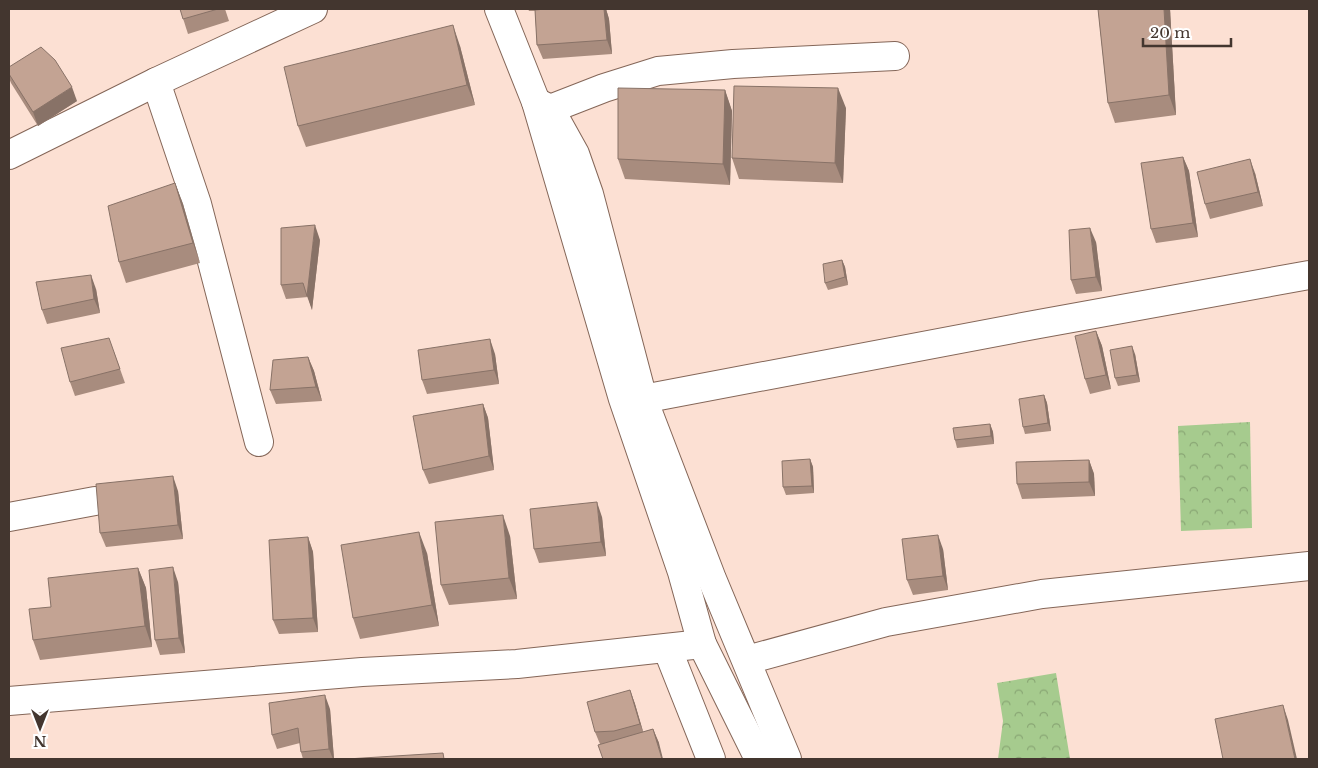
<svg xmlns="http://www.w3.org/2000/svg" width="1318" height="768" font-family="'Libre Baskerville',serif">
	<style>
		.park { fill: url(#park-crowns) }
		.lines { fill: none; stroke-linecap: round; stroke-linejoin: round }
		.minor-casing { stroke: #846658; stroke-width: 30 }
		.major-casing { stroke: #846658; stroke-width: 30 }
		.minor { stroke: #fff; stroke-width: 28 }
		.major { stroke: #fff; stroke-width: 28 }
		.wall { fill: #a88c7e }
		.shaded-wall { fill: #887267 }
		.building { fill: #c3a393; stroke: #887267 }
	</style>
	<defs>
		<pattern id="park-crowns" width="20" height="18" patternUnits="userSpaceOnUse" patternTransform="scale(1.25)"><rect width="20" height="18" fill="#a6cb8e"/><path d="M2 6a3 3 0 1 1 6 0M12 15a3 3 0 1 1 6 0" fill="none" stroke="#89a674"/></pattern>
	</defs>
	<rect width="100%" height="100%" fill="#fce0d3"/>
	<g class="park">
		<polygon points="1250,422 1252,528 1181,531 1178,426"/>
		<polygon points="1056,673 1070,759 998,759 1003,721 997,683"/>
	</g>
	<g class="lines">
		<defs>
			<g id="minor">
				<polyline points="156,82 197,204 259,442"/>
				<polyline points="536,102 550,109 575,154 589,194 643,399 712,579 787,759"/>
				<polyline points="550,109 604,88 658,71 733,64 895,56"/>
				<polyline points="9,155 156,82 313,9"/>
				<polyline points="625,399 643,399 1039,324 1309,275"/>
				<polyline points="9,517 95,501"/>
				<polyline points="667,648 711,759"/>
				<polyline points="747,660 886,622 1042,594 1309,566"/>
				<polyline points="9,701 362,672 517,664 702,644"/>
			</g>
			<polyline id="major" points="499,9 536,102 623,399 682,572 702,644 759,759"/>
		</defs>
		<use href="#minor" class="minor-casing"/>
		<use href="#major" class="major-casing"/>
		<use href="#minor" class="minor"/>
		<use href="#major" class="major"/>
	</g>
	<g class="wall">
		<polygon points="180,9 225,9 229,21 188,34"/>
		<polygon points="528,9 606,9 609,19 612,54 543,59 537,45 535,11 529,11"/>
		<polygon points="1098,9 1170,9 1176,115 1115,123 1108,103"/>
		<polygon points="460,46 475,105 306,147 298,126"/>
		<polygon points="9,74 77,101 38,126 11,83 9,78"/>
		<polygon points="725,90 732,111 730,185 625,179 618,159"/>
		<polygon points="846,108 843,183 739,179 732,158"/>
		<polygon points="1183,157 1189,171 1198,237 1156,243 1151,229"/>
		<polygon points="1255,173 1263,206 1210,219 1205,204"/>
		<polygon points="175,183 183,204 200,263 126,283 119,262"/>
		<polygon points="320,240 312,310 308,297 286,299 281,285"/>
		<polygon points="1096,242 1102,291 1076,294 1071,280"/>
		<polygon points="842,260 845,267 848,285 828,290 825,283"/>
		<polygon points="96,289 100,313 47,324 42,310"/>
		<polygon points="1096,331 1102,346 1111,389 1090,394 1085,379"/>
		<polygon points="114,352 125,383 75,396 70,382"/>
		<polygon points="495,354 499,384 427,394 422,380"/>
		<polygon points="1135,354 1140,382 1118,386 1115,378"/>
		<polygon points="308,357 314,371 322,401 276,404 270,390"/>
		<polygon points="1044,395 1047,403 1051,431 1025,434 1023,427"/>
		<polygon points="483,404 488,418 494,470 429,484 423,470"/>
		<polygon points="990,424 993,432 994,444 957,448 955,440"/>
		<polygon points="810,459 813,467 814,493 786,495 783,487"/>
		<polygon points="1089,460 1094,474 1095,496 1022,499 1017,484"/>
		<polygon points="178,491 183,539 106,547 100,533"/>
		<polygon points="602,517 606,556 539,563 534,549"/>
		<polygon points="510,536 517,599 449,605 441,585"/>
		<polygon points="308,537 313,552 318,632 279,634 273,620"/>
		<polygon points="943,549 948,590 913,595 907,580"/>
		<polygon points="427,553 439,626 360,639 353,618"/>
		<polygon points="138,568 146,588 152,647 40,660 33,640 51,607"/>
		<polygon points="178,582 185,653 160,655 155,640"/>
		<polygon points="630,690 635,704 643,732 653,729 659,743 600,744 595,732"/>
		<polygon points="330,709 334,759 303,759 301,752 300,743 277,749 272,735"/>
	</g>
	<g class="shaded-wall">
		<polygon points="604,9 606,9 609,19 612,54 607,40"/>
		<polygon points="1164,9 1170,9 1176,115 1169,95"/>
		<polygon points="453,25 460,46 475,105 467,85"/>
		<polygon points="72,87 77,101 38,126 33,112"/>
		<polygon points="838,88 846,108 843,183 835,163"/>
		<polygon points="725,90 732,111 730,185 723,164"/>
		<polygon points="1183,157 1189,171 1198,237 1193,223"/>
		<polygon points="1250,159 1255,173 1263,206 1258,192"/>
		<polygon points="175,183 183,204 200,263 193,243"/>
		<polygon points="315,225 320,240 312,310 307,296"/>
		<polygon points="1090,228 1096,242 1102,291 1096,277"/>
		<polygon points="842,260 845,267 848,285 845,277"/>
		<polygon points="91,275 96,289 100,313 94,299"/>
		<polygon points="1096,331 1102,346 1111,389 1106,375"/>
		<polygon points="490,339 495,354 499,384 494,370"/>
		<polygon points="1132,346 1135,354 1140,382 1137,375"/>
		<polygon points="308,357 314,371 322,401 316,387"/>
		<polygon points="1044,395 1047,403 1051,431 1048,423"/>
		<polygon points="483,404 488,418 494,470 489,456"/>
		<polygon points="990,424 993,432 994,444 991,436"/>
		<polygon points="810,459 813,467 814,493 812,486"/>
		<polygon points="1089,460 1094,474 1095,496 1089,482"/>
		<polygon points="173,476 178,491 183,539 178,525"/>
		<polygon points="597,502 602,517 606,556 601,542"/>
		<polygon points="503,515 510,536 517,599 509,578"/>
		<polygon points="419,532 427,553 439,626 432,605"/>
		<polygon points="938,535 943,549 948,590 943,576"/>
		<polygon points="308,537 313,552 318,632 313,618"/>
		<polygon points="173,567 178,582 185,653 179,638"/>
		<polygon points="138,568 146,588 152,647 145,626"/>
		<polygon points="630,690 635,704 645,738 640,724"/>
		<polygon points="325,695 330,709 334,759 333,759 329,749"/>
		<polygon points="1283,705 1288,720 1297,759 1295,759"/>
		<polygon points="653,729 659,743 663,759 662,759"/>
	</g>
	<g class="building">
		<polygon points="180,9 218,9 183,19"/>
		<polygon points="546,9 604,9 607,40 537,45 535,10"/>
		<polygon points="1098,9 1164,9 1169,95 1108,103"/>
		<polygon points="453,25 467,85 298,126 284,67"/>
		<polygon points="41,47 55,60 72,87 33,112 9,74 9,67"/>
		<polygon points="734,86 838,88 835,163 732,158"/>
		<polygon points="618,88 725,90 723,164 618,159"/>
		<polygon points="1183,157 1193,223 1151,229 1141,163"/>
		<polygon points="1250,159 1258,192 1205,204 1197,172"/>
		<polygon points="175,183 193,243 119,262 108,206"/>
		<polygon points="315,225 307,296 303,283 281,285 281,228"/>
		<polygon points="1090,228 1096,277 1071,280 1069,230"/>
		<polygon points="842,260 845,277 825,283 823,264"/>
		<polygon points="91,275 94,299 42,310 36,282"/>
		<polygon points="1096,331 1106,375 1085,379 1075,336"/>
		<polygon points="109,338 120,369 70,382 61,348"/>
		<polygon points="490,339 494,370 422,380 418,350"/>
		<polygon points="1132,346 1137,375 1115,378 1110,350"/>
		<polygon points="308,357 316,387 270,390 273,360"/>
		<polygon points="1044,395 1048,423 1023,427 1019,399"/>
		<polygon points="483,404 489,456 423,470 413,416"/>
		<polygon points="990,424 991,436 955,440 953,428"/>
		<polygon points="810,459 812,486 783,487 782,461"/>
		<polygon points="1089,460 1089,482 1017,484 1016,462"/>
		<polygon points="173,476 178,525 100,533 96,484"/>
		<polygon points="597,502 601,542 534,549 530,509"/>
		<polygon points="503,515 509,578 441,585 435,522"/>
		<polygon points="419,532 432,605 353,618 341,545"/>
		<polygon points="938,535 943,576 907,580 902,539"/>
		<polygon points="308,537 313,618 273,620 269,540"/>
		<polygon points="173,567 179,638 155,640 149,570"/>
		<polygon points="138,568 145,626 33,640 29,609 51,607 48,578"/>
		<polygon points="630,690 640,724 614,731 595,732 587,702"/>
		<polygon points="325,695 329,749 301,752 298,728 272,735 269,703"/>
		<polygon points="1283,705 1295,759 1223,759 1215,719"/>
		<polygon points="653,729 662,759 603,759 598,745"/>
		<polygon points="443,753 444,759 347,759"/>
	</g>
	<rect width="1318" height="768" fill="none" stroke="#43362f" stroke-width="20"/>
	<g transform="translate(40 728) rotate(180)" stroke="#ffffff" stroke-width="4" paint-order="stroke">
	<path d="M0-4L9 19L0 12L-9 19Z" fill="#43362f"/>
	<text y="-8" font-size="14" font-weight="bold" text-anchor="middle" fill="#43362f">N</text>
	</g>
	<path d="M1143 38v8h88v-8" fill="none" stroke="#43362f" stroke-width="2.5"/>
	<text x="1150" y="38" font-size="15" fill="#43362f" stroke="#ffffff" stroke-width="4" paint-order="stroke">20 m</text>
</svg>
